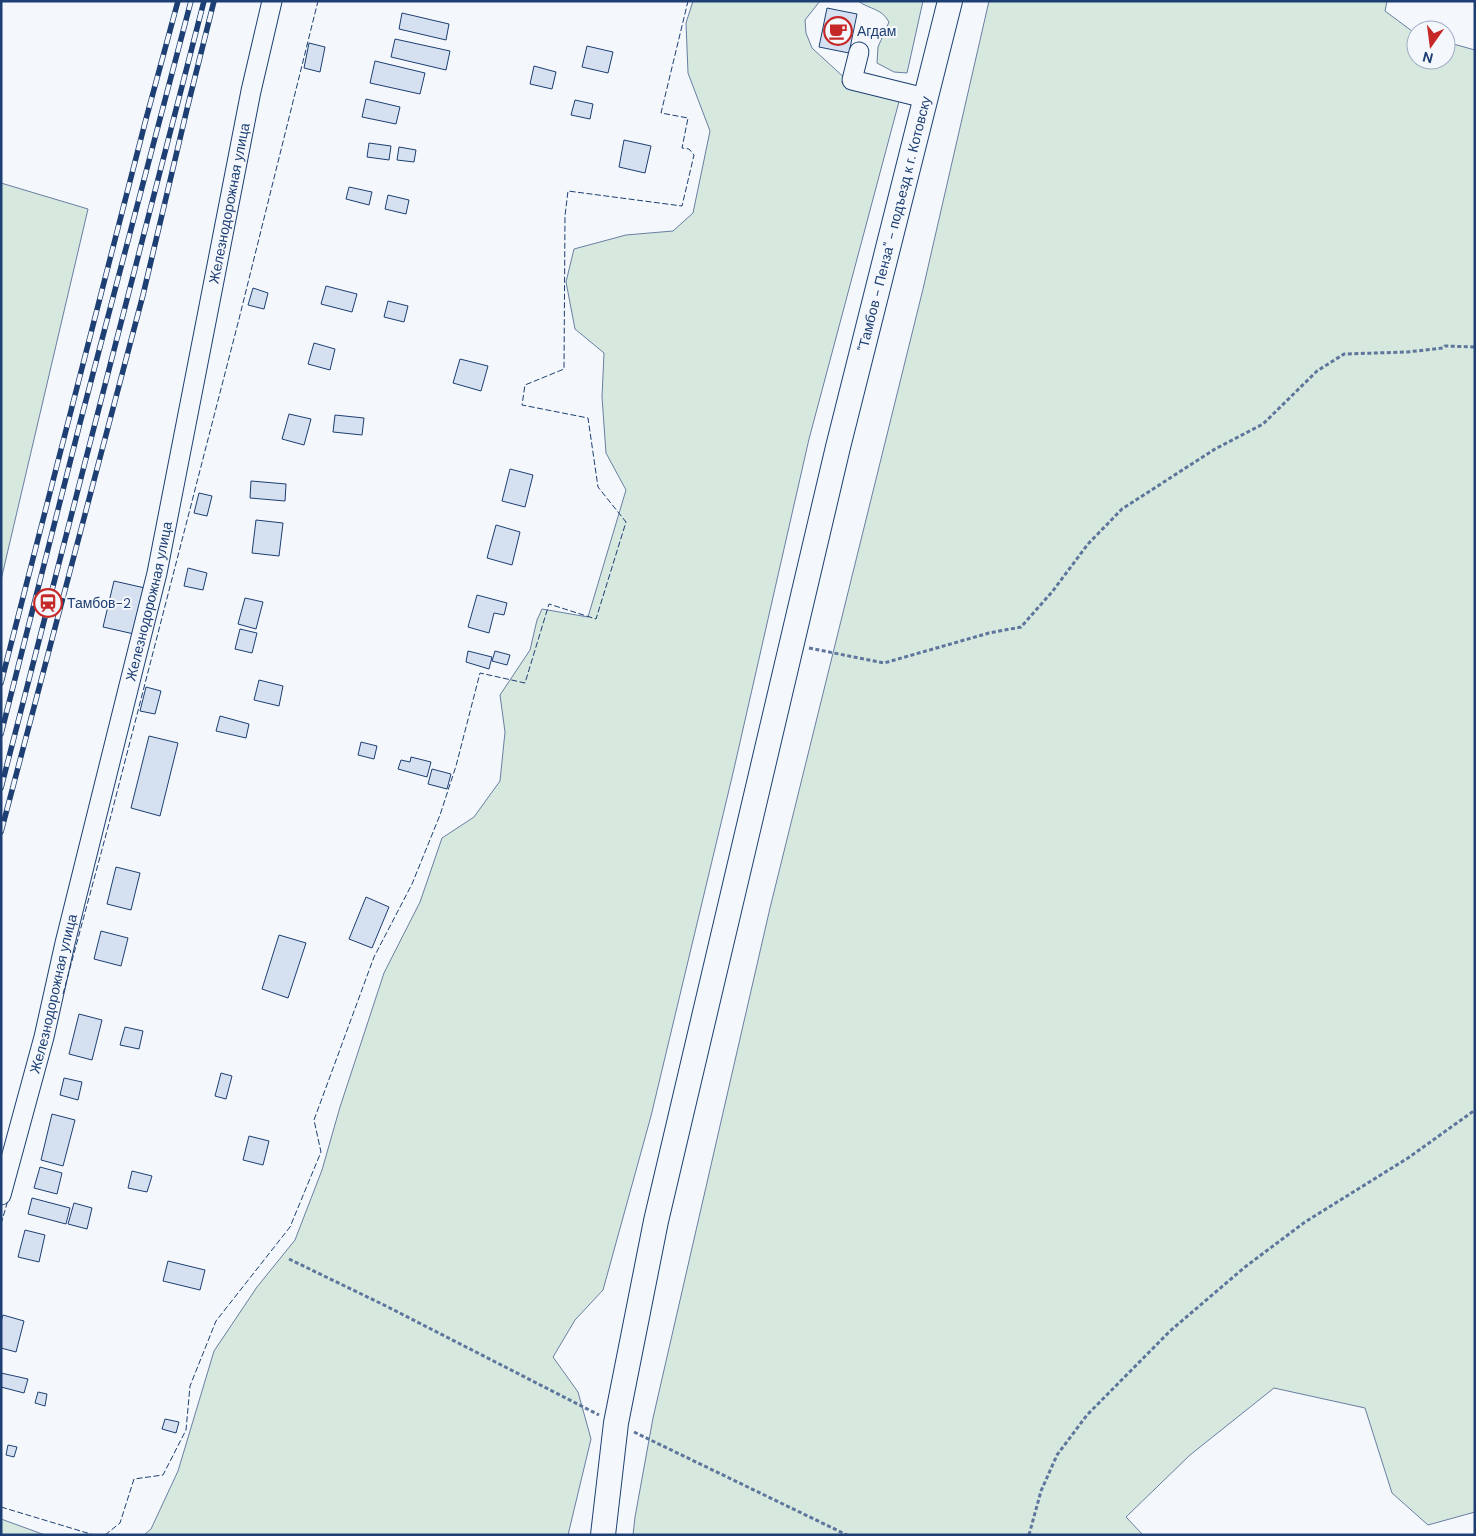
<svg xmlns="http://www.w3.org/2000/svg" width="1476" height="1536" font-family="'DM Sans',sans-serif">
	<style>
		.green { fill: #d7e8df; stroke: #687fa3 }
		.building { fill: #d5e0f0; stroke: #1d3f73 }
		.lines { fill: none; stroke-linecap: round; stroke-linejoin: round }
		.minor-casing { stroke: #1d3f73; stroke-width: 21 }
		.major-casing { stroke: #1d3f73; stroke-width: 26 }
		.path { stroke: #5e769c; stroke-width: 3; stroke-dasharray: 4 2.5; stroke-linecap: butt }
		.minor { stroke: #f4f7fb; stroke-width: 19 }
		.major { stroke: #f4f7fb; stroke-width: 24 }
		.rail-casing { stroke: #1d3f73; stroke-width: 5.5 }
		.rail { stroke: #f4f7fb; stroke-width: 4; stroke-dasharray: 11; stroke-linecap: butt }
		.fence { stroke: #1d3f73; stroke-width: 1; stroke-dasharray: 6 2.5; stroke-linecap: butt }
		.labels { text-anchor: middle; stroke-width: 4; stroke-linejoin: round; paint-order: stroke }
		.poi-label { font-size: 14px; fill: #1d3f73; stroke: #f4f7fb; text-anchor: start }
		.street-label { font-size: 14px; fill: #1d3f73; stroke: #f4f7fb }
	</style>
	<rect width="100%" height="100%" fill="#f4f7fb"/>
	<g class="green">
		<polygon points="693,1 820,1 805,20 806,33 812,48 848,81 901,94 809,439 733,773 651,1116 603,1290 575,1320 553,1357 578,1392 591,1439 568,1535 144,1535 151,1529 178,1471 214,1351 257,1287 295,1240 322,1170 340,1107 384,973 420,902 442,838 474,817 500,781 505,732 500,695 530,650 537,620 542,609 588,617 626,490 606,453 602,397 604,353 575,329 566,282 574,249 626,235 673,231 693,213 710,131 688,73 686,23"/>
		<path d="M858 1H923L907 73 894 72 877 63 878 47 889 22C881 8 871 10 858 1Z"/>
		<polygon points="989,1 1387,1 1385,11 1416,34 1416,60 1446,60 1446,42 1475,50 1475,1512 1428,1525 1392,1493 1365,1408 1274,1388 1190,1455 1126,1517 1143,1535 633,1535 635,1517 653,1418 770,908 923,289"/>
		<polygon points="1,183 88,209 1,580"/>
		<polygon points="1,1519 45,1535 1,1535"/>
	</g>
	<g class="building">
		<polygon points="827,8 857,14 849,53 819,47"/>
		<polygon points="402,13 449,24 446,40 399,29"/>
		<polygon points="395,39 450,51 446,70 391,57"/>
		<polygon points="309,43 325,47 320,72 304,68"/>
		<polygon points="587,46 613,52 608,73 582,67"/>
		<polygon points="375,61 425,73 420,94 370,83"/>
		<polygon points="534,66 556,72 552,89 530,84"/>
		<polygon points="366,99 400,107 396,124 362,117"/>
		<polygon points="575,100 593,104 590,119 571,115"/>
		<polygon points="624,140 651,146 645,173 619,167"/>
		<polygon points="369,143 391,146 389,160 367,157"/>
		<polygon points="399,147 416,150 414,162 397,160"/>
		<polygon points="349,187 372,192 369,205 346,199"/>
		<polygon points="388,195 409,200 406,214 385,209"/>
		<polygon points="326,286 357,294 352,312 321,304"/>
		<polygon points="253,288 268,293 264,309 248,305"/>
		<polygon points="388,301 408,306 404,322 384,317"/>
		<polygon points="314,343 335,349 330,370 308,364"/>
		<polygon points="460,359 488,366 481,391 453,383"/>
		<polygon points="289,414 311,419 304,445 282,439"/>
		<polygon points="335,415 364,418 362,435 333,432"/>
		<polygon points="510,469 533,475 525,507 502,501"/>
		<polygon points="251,481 286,484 285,501 250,498"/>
		<polygon points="199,493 212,496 207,516 194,513"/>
		<polygon points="256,520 283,523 279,556 252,553"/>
		<polygon points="496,525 520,532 512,565 487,558"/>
		<polygon points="188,568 207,573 203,590 184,586"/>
		<polygon points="114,581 145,588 134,634 103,627"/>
		<polygon points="477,595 507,603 504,615 494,613 489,633 468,627"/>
		<polygon points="245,598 263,602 256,629 238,624"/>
		<polygon points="240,629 257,633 252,653 235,649"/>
		<polygon points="468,651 492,657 489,669 466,662"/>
		<polygon points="495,651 510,655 507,665 492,661"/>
		<polygon points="259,680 283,686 279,706 254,700"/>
		<polygon points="146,687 161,691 155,714 140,711"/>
		<polygon points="220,716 249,724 246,738 216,731"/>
		<polygon points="149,736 178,743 160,816 131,808"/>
		<polygon points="361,742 377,746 374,759 358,755"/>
		<polygon points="411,757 431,762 427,777 398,769 401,760 410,762"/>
		<polygon points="432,769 451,774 447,789 428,784"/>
		<polygon points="116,867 140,873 131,910 107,904"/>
		<polygon points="366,897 389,907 372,948 349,939"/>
		<polygon points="101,931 128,938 121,966 94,959"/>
		<polygon points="279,935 306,943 288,998 262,989"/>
		<polygon points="79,1014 102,1020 92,1060 69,1054"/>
		<polygon points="125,1027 143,1031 139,1049 120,1045"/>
		<polygon points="221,1073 232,1076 226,1099 215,1096"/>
		<polygon points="64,1078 82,1082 78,1100 60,1095"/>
		<polygon points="52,1114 75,1120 63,1166 41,1160"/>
		<polygon points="249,1136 269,1141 263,1165 243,1160"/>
		<polygon points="40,1167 62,1173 57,1194 34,1188"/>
		<polygon points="132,1171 152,1176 147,1192 128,1188"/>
		<polygon points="32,1198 70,1208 66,1224 28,1214"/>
		<polygon points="74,1203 92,1208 87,1229 68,1224"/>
		<polygon points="25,1230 45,1235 39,1262 18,1257"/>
		<polygon points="168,1261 205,1270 200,1290 163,1281"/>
		<polygon points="3,1315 24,1321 16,1352 1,1348 1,1321"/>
		<polygon points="1,1373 28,1379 24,1393 1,1387"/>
		<polygon points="38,1392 47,1394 45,1406 35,1403"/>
		<polygon points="165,1419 179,1422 176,1433 162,1429"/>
		<polygon points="8,1445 17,1447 14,1457 6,1455"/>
	</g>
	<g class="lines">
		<defs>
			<g id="minor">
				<polyline points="859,52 852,80 925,98"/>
				<path id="s1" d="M1 1195 44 1037 65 943 157 573 251 91 272 1"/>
			</g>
			<g id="major">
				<path id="s2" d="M603 1535 616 1423 656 1221 838 447 950 1"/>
			</g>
		</defs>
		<use href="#minor" class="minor-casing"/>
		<use href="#major" class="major-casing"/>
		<g class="path">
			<polyline points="809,648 884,663 989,633 1021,627 1052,592 1088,544 1122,509 1215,449 1263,424 1317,371 1344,354 1407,352 1443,348 1445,346 1475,347"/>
			<polyline points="289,1259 386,1306 599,1415"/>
			<polyline points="634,1432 847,1535"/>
			<polyline points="1029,1535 1041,1491 1057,1455 1087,1415 1170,1331 1245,1267 1305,1222 1408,1158 1475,1110"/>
		</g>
		<use href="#minor" class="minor"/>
		<use href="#major" class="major"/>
		<defs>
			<g id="rail">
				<polyline points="1,683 146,119 178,1"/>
				<polyline points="1,734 80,423 191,1"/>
				<polyline points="1,788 204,1"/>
				<polyline points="1,832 143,295 187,109 214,1"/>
			</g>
		</defs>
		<use href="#rail" class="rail-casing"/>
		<use href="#rail" class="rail"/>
		<g class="fence">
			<polyline points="63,994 107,831 239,319 318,1"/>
			<polyline points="1,1224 8,1200"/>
			<polyline points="1,1507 94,1535"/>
			<polyline points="105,1535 120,1523 134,1479 163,1475 186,1430 190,1386 216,1321 290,1227 321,1152 314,1120 374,957 412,884 440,815 456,766 480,673 525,683 549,604 596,619 626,522 598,487 588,418 522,405 525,385 564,369 565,216 568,191 682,206 694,155 689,149 682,148 688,118 661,113 688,1"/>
		</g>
	</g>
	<defs>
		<symbol id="cafe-ring" viewBox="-11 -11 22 22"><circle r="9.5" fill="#f4f7fb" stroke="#c62828" stroke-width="1.5"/><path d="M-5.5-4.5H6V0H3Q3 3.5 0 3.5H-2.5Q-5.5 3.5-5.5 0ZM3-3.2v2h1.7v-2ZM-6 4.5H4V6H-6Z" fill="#c62828"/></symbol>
		<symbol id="station-ring" viewBox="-11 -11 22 22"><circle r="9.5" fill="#f4f7fb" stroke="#c62828" stroke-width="1.5"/><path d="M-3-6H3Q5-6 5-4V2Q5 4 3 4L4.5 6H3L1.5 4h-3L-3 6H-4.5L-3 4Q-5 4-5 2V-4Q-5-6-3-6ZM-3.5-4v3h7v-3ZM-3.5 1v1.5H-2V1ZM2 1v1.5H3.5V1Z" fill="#c62828"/></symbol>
	</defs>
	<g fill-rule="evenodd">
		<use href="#cafe-ring" x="822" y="15" width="32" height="32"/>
		<use href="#station-ring" x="32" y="587" width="32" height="32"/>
	</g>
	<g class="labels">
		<g class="poi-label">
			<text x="857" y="36">Агдам</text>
			<text x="67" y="608">Тамбов-2</text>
		</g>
		<g class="street-label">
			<text dy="5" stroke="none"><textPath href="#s1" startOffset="1018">Железнодорожная улица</textPath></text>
			<text dy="5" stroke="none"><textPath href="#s2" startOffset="1344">"Тамбов - Пенза" - подъезд к г. Котовску</textPath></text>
			<text dy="5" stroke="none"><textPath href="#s1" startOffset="612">Железнодорожная улица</textPath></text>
			<text dy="5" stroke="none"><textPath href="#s1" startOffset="208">Железнодорожная улица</textPath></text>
		</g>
	</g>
	<rect width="1476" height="1536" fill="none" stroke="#1d3f73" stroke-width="5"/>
	<g transform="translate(1431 45) rotate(194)"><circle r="24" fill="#f4f7fb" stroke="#9eadc5"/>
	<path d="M0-4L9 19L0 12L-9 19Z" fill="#c62828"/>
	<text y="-8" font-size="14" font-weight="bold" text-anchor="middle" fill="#1d3f73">N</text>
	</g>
</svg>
